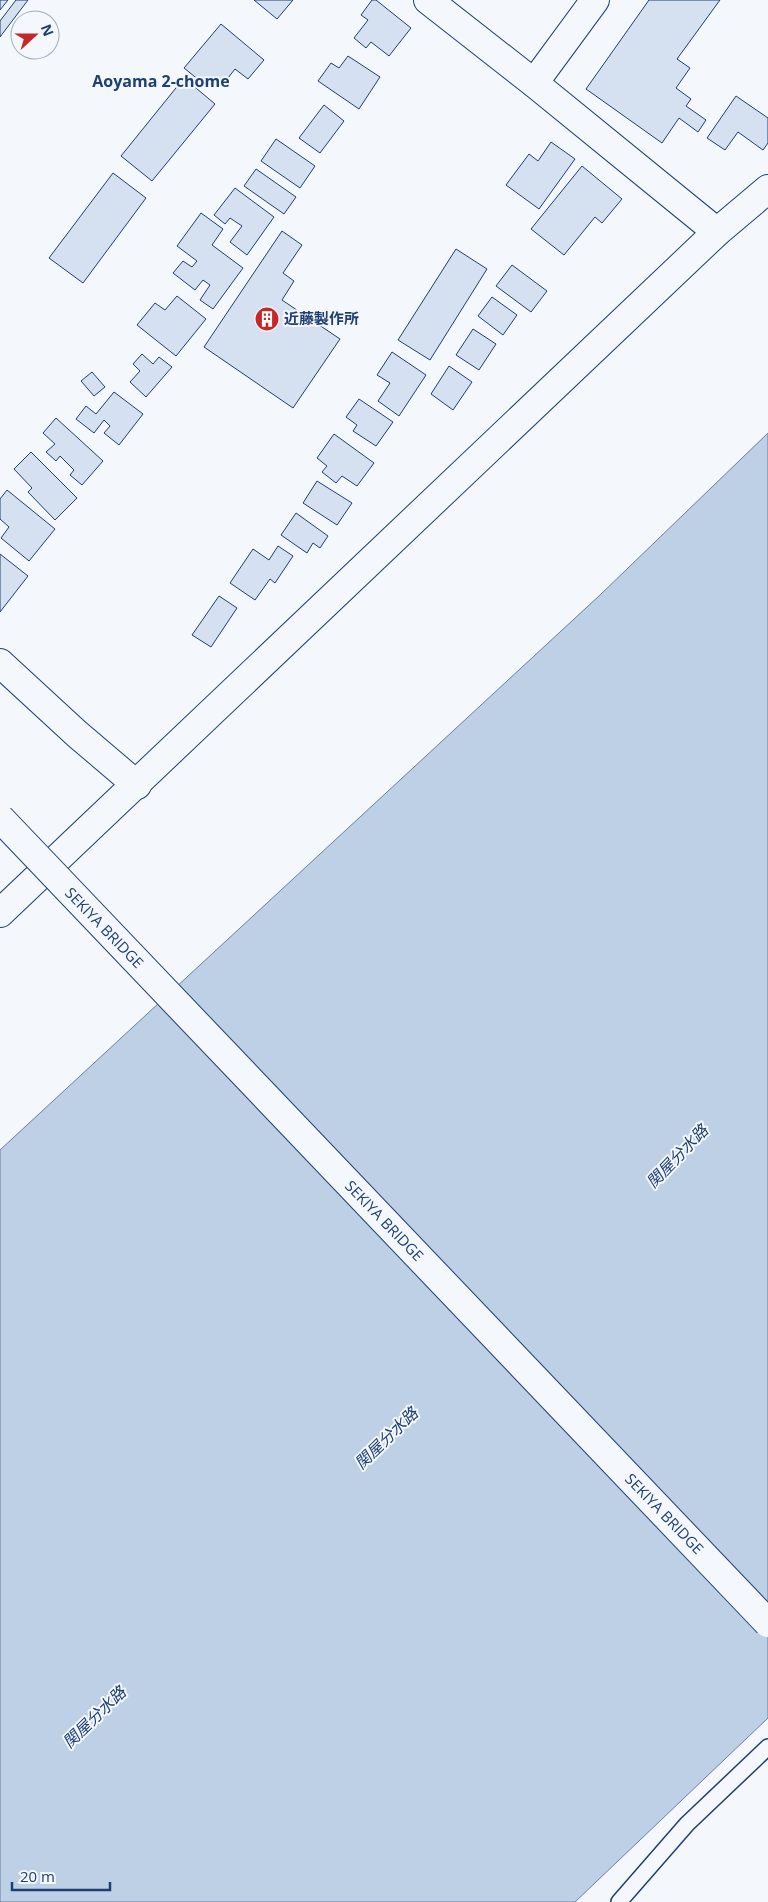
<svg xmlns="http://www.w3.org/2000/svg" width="768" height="1902" font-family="'Open Sans','Noto Sans JP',sans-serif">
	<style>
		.water { fill: #bed0e5; stroke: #687fa3 }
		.building { fill: #d5e0f0; stroke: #1d3f73 }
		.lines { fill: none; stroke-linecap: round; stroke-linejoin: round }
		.service-casing { stroke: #1d3f73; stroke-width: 18 }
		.minor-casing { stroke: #1d3f73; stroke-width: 30 }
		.tertiary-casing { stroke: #1d3f73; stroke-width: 30 }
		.service { stroke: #f4f7fb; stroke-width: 15 }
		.minor { stroke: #f4f7fb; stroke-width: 28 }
		.tertiary { stroke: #f4f7fb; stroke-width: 28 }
		.primary-bridge-casing { stroke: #1d3f73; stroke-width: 30; stroke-linecap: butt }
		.primary-bridge { stroke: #f4f7fb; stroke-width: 28 }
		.labels { text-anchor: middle; stroke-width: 4; stroke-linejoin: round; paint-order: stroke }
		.poi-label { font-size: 15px; font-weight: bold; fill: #1d3f73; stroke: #f4f7fb; text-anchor: start }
		.street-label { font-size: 15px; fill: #1d3f73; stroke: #f4f7fb }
		.neighbourhood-label { font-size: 16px; font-weight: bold; fill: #1d3f73; stroke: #f4f7fb }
		.water-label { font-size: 16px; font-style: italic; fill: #1d3f73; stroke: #f4f7fb }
	</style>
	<rect width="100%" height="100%" fill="#f4f7fb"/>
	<polygon class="water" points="768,433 768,1718 575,1902 0,1902 0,1150 600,595"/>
	<g class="building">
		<polygon points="0,0 8,0 0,10"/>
		<polygon points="16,0 28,0 0,37 0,21"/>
		<polygon points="254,0 293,0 277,19"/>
		<polygon points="372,0 376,0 411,28 389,56 371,42 366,48 354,38 368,20 361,15"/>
		<polygon points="649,0 720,0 677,59 690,68 676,88 691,99 686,106 706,120 698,132 679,118 662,143 586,89"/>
		<polygon points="221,24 264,60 248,79 235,69 221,87 210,78 205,85 184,68"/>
		<polygon points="348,56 380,77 359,109 318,81 331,63 339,68"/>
		<polygon points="184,78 215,104 152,181 121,156"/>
		<polygon points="736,96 768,118 768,143 763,150 738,132 725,150 707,138"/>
		<polygon points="324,105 344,121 320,153 299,138"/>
		<polygon points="276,139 315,166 300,188 261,161"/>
		<polygon points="551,142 575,159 539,209 506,185 529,154 538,161"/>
		<polygon points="582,166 622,199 602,223 595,217 564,255 531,229"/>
		<polygon points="256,169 296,197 284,214 244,186"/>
		<polygon points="113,173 146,198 83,283 49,258"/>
		<polygon points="235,188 274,217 247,255 230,242 242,226 230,218 225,224 214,215"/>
		<polygon points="201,213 223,229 212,245 243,268 213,309 200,300 210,285 203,280 195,290 173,273 183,261 192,267 197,261 177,246"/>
		<polygon points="282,231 302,245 283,273 294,281 282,300 340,339 293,408 204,347"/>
		<polygon points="456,249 487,269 430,360 398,340"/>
		<polygon points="512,265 547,291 531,312 496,286"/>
		<polygon points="177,296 206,319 176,356 137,325 155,303 165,310"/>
		<polygon points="492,297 517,315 503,335 478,316"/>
		<polygon points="473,329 496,344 479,370 456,355"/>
		<polygon points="392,352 426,375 399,416 378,401 390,383 377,375"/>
		<polygon points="142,354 153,364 159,357 172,367 146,397 130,382 140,371 133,364"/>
		<polygon points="449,366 472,382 453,410 431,394"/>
		<polygon points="92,372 105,387 94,396 81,381"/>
		<polygon points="114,392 143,414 119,445 104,433 110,426 104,420 94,433 76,419 86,406 96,414"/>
		<polygon points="359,399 393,422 376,446 353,431 357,425 346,417"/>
		<polygon points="56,418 103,461 82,485 70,475 74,470 60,456 56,461 46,452 55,444 43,433"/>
		<polygon points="334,434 374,463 357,486 342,476 336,483 322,472 327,466 317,458"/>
		<polygon points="31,452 77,498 55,520 28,492 32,488 14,469"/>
		<polygon points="317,481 352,503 337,525 303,503"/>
		<polygon points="7,490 55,529 29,561 1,538 9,527 0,519 0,499"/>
		<polygon points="296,513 328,536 320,548 313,543 307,553 281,535"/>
		<polygon points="278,546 293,556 275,583 270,579 255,600 230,583 253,549 269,560"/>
		<polygon points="0,554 28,576 0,612"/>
		<polygon points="219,596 237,608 211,647 192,635"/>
	</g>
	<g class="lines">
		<defs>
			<polyline id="service" points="619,1902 687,1824 768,1747"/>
			<g id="minor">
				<polyline points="534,83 595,0"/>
				<polyline points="0,663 77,734 137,785"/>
			</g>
			<g id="tertiary">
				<polyline points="428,0 534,83 717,232"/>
				<polyline points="0,913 717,232 768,189"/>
			</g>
		</defs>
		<use href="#service" class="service-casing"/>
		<use href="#minor" class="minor-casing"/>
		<use href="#tertiary" class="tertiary-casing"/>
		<use href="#service" class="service"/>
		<use href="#minor" class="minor"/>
		<use href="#tertiary" class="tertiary"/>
		<defs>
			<polyline id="primary-bridge" points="0,818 768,1623"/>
		</defs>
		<use href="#primary-bridge" class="primary-bridge-casing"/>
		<use href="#primary-bridge" class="primary-bridge"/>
	</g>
	<defs>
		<symbol id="building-disc" viewBox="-11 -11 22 22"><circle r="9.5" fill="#c62828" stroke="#f4f7fb"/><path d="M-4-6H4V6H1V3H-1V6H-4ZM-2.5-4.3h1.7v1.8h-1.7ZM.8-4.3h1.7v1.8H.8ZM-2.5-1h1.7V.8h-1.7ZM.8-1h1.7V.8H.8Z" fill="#fff"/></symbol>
	</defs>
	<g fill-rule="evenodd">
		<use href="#building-disc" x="253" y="305" width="28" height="28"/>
	</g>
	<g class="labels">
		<g class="poi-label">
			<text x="284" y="324">近藤製作所</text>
		</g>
		<g class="street-label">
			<text transform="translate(104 928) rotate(46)" y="5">SEKIYA BRIDGE</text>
			<text transform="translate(384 1221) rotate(46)" y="5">SEKIYA BRIDGE</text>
			<text transform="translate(664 1514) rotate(46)" y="5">SEKIYA BRIDGE</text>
		</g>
		<g class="neighbourhood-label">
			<text x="161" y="87">Aoyama 2-chome</text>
		</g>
		<g class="water-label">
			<text transform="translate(677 1156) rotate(-46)" y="6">関屋分水路</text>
			<text transform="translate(386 1438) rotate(-44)" y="6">関屋分水路</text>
			<text transform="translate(94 1717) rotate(-44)" y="6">関屋分水路</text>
		</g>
	</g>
	<g transform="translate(35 35) rotate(69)"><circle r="24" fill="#f4f7fb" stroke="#9eadc5"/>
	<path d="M0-4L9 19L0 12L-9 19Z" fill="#c62828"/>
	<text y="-8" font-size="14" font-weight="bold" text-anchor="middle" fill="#1d3f73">N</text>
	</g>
	<path d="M12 1882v8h98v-8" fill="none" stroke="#1d3f73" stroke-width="2.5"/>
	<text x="20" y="1882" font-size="15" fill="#1d3f73" stroke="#f4f7fb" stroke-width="4" paint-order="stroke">20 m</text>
</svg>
